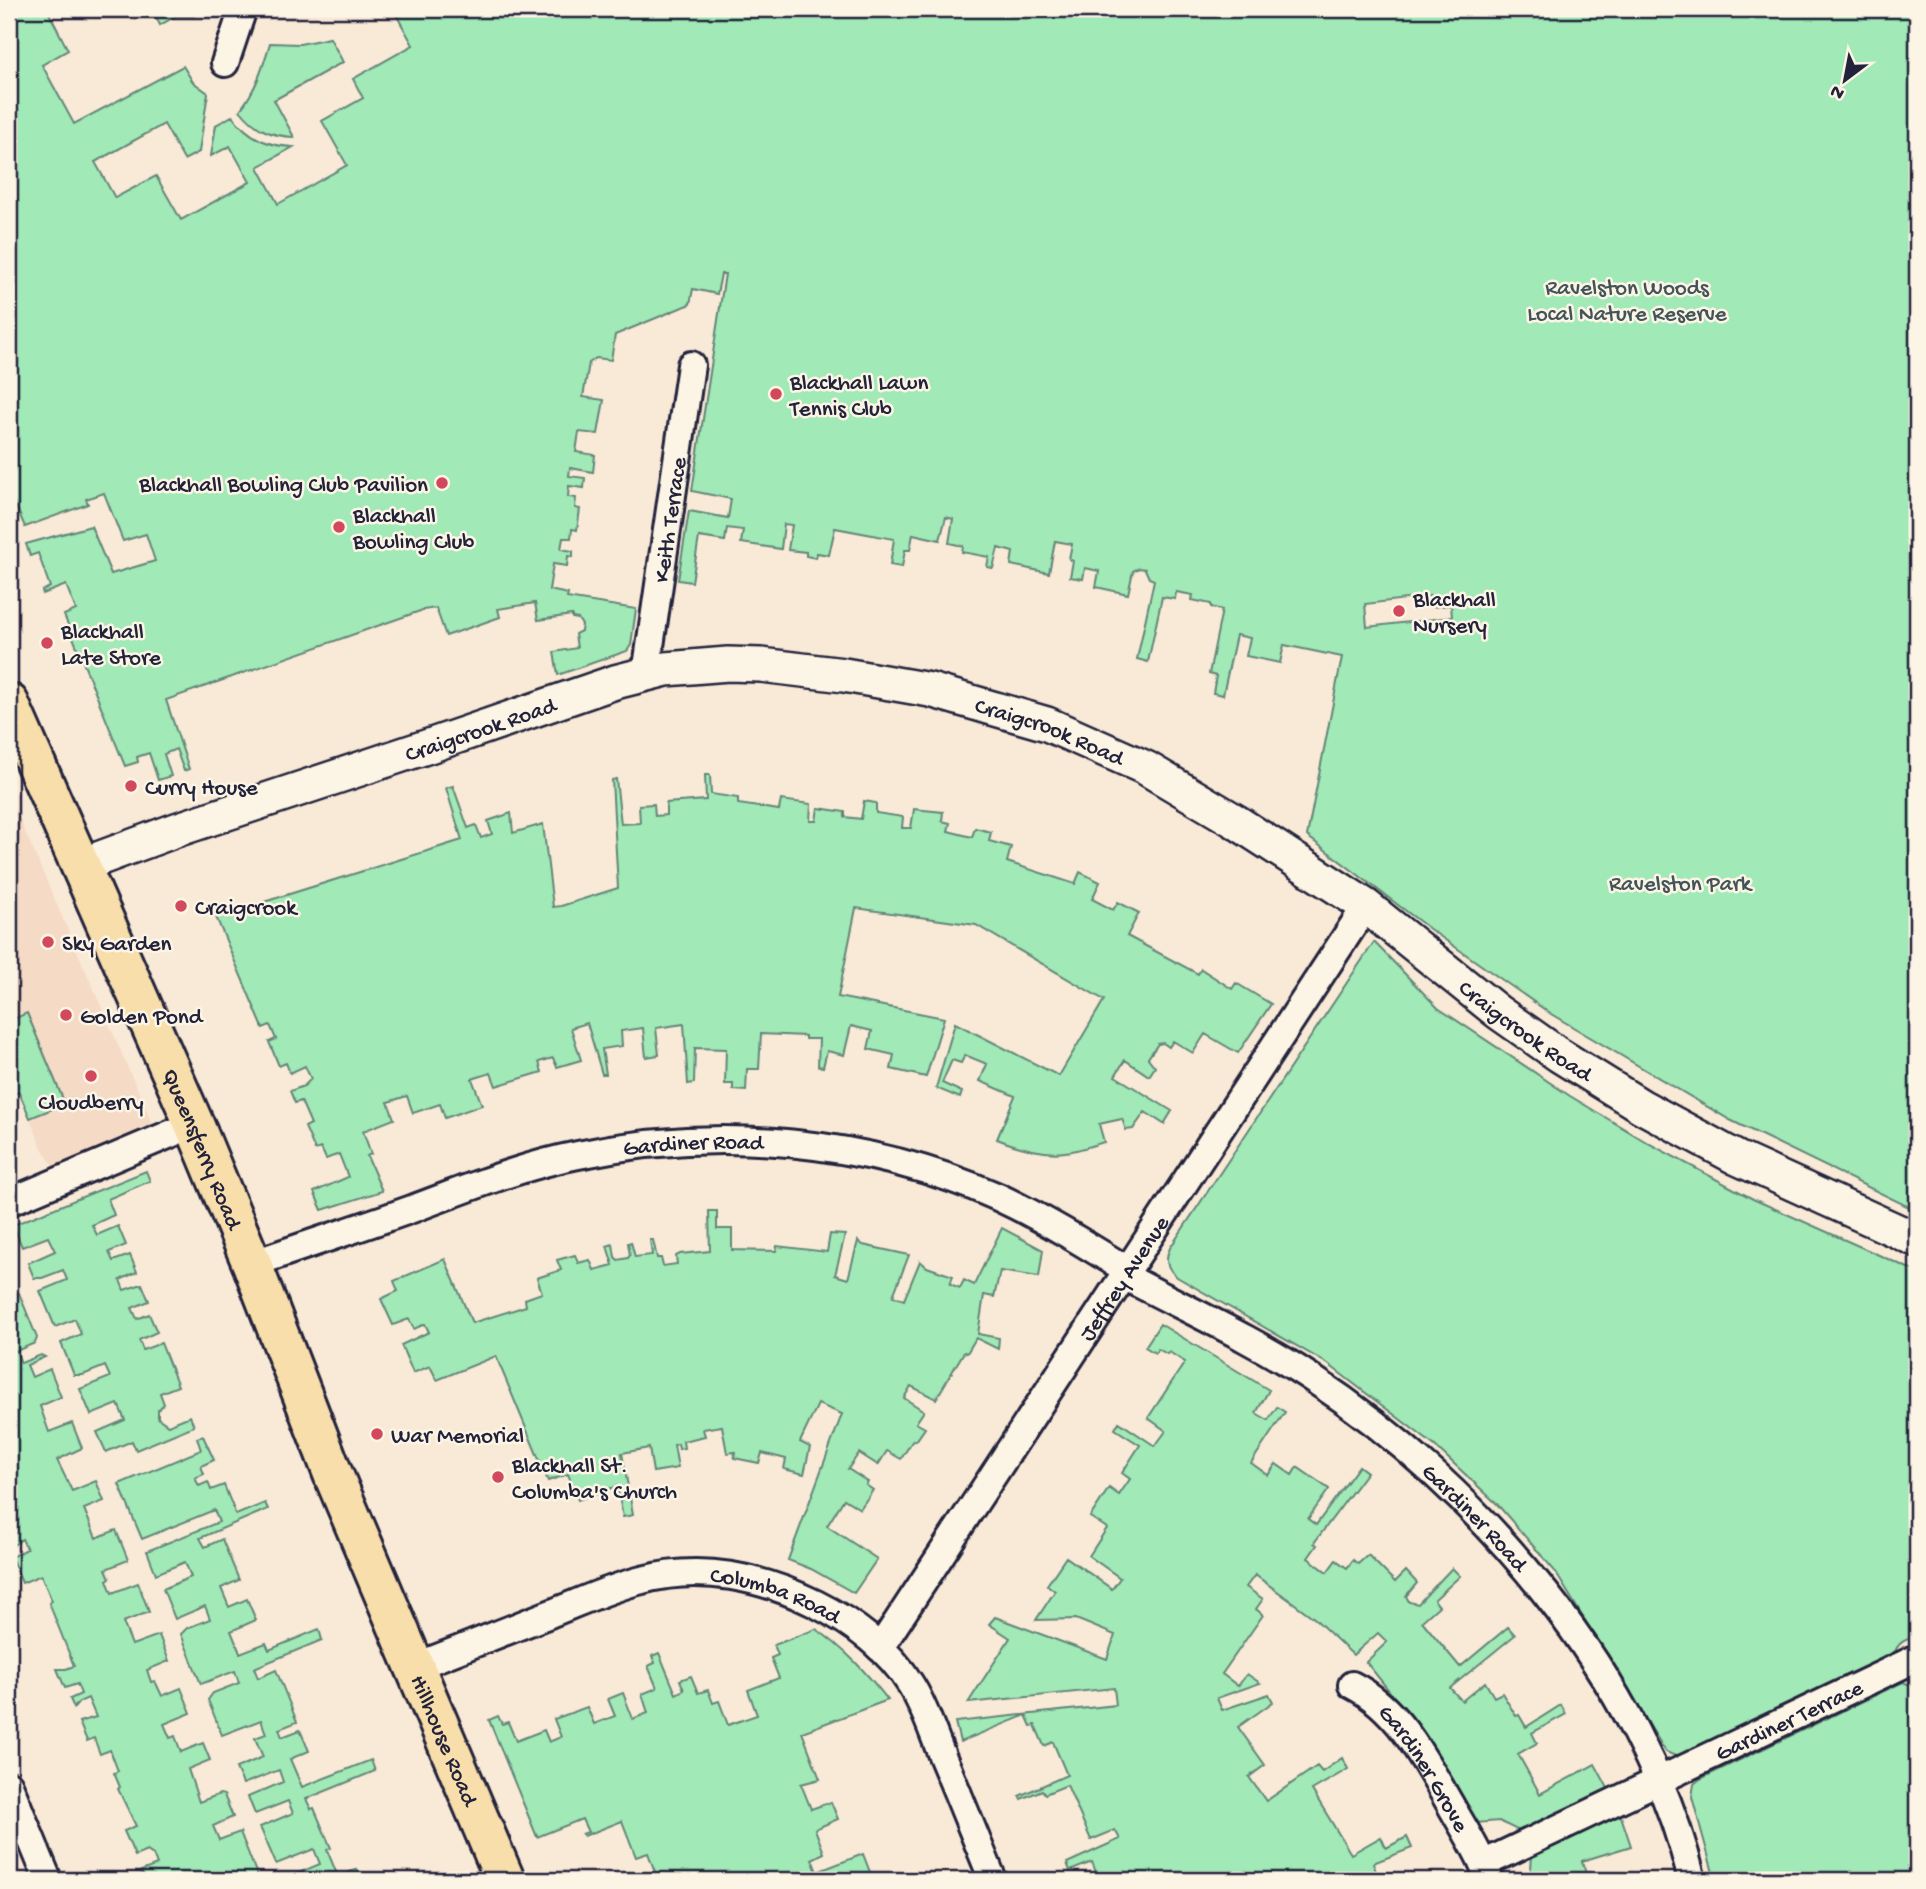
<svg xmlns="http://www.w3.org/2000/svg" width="1926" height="1889" font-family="'Gochi Hand',sans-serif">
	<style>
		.built { fill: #f5dac6 }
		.green { fill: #a1e9b6; stroke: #628678; stroke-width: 2; fill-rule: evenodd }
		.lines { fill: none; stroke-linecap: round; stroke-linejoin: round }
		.minor-casing { stroke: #22223b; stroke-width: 32 }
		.tertiary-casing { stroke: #22223b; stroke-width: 38 }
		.primary-casing { stroke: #22223b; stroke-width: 44 }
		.minor { stroke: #fcf5e5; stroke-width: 26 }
		.tertiary { stroke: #fcf5e5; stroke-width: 33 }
		.primary { stroke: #f8deab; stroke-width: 38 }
		.poi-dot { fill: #d1495b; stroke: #fcf5e5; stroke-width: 2.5 }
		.labels { text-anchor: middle; stroke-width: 5; stroke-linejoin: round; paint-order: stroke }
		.park-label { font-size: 23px; fill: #42545a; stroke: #fcf5e5 }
		.poi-label { font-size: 23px; fill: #22223b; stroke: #fcf5e5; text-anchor: start }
		.street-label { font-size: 23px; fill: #22223b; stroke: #fcf5e5 }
	</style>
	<rect width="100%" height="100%" fill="#f9e9d7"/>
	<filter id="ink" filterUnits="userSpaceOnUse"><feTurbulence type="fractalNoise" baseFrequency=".0143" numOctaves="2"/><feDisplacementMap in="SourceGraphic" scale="14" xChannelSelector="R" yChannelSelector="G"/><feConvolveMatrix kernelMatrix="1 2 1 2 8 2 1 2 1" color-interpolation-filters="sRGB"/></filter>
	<g filter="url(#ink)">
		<polygon class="built" points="9,795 159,1139 61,1179 42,1148 19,1092 9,1096"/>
		<g class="green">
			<path d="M9 9H47L68 50 42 65 74 124 183 66 193 82 208 93 199 152 184 160 164 124 95 162 115 198 156 176 181 220 250 182 230 146 211 156 216 125 232 116C249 137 266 146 293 147L258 167 278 204 347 165 322 121 363 98 353 79 413 45 393 9H1917V1211L1730 1120 1551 1014 1431 930 1307 836 1342 657 1284 645 1280 663 1246 656 1250 638 1236 635 1223 695 1213 693 1216 676 1209 674 1222 610 1211 607V604L1192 600 1193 595 1176 592 1175 599 1162 597 1148 662 1137 659 1154 580 1149 578 1145 569 1139 568 1133 571 1128 594 1096 587 1099 571 1085 568 1083 579 1070 577 1073 561 1069 559 1072 544 1055 541 1049 573 1011 565 1013 552 998 548 993 568 987 567 989 557 962 552 963 546 949 543 953 519 946 517 940 540 913 534 910 550H905L902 567 890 565 894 539 835 528 829 555 817 553 816 558 806 556V552L788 550 792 525 784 524 781 549 741 543 743 530 727 528 725 541 699 537 692 582 678 580 689 511 728 518 731 499 692 491 725 274H721L717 294 693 289 690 304 615 335 611 360 596 358 589 363 583 397 604 400 598 434 579 432 576 452 595 455 593 472 570 468 569 476 585 478 584 488 569 486 568 497 576 498 575 508 580 509 577 530 572 529 571 538H563L561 549 573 551V557L568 556 567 566 553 564 549 590 568 594 567 598 636 609 631 645 627 651 558 675 554 652 577 648 575 634 581 631 582 625 578 619 572 618V615L538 620 535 603 498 609 500 617 446 636 436 608 423 610 166 700 189 769 184 771 176 749 164 754 171 776 158 780 149 753 137 757 138 762 125 766 64 615 76 610 66 585 43 594 42 591 50 587 38 553 30 556 26 544 91 526 111 574 155 561 146 534 123 541 104 493 86 499 88 504 25 527 9 490V121L12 96 9 95ZM1430 596 1432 607 1451 605 1452 617 1367 627 1365 604Z"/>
			<polygon points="152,9 199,9 194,16 176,16 160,25"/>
			<path d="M330 38 343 62 274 100 294 137C270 136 255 129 240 110 256 90 263 67 270 43L300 44Z"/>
			<path d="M705 775H710L711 794 738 798V804L779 810 781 800 811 804 810 821H816L818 808 845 812V817L861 819 864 801 876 803V813L903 817 902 828H911L914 809 943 812 942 821 950 823 948 831 972 837 975 828 991 832 989 841 1011 847 1007 862 1075 884 1080 872 1100 882 1092 899 1113 910 1118 902 1139 913 1127 936 1198 974 1201 969 1232 989 1236 983 1271 1004 1238 1053 1205 1034 1193 1053 1173 1041 1169 1047 1163 1043 1158 1044 1148 1058 1155 1067 1149 1076 1125 1060 1115 1076 1172 1111 1164 1124 1145 1112 1133 1129 1126 1130 1122 1119 1099 1124 1104 1142C1091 1146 1077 1151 1065 1152 1043 1155 1017 1147 997 1139L1015 1096 980 1081 987 1064 965 1055 961 1063 952 1060 942 1083 962 1092 960 1098 936 1088 955 1023 1059 1076 1104 1000 976 925 856 908 838 997 944 1018 926 1077 891 1069 894 1055 868 1049 872 1031 851 1026 844 1055 827 1051 823 1067 818 1066 819 1039H805V1036L761 1034 759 1069H747L746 1091 733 1090V1084H725L726 1049 695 1048 694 1083 688 1084 684 1024 656 1028 659 1055 646 1057 643 1028 621 1031 622 1046 602 1049 606 1074H602L587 1023 571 1028 581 1060 557 1067 553 1058 539 1062 542 1072 496 1086 491 1073 472 1079 482 1105 445 1118 440 1104 413 1113 407 1096 388 1102 394 1119 363 1131 371 1154 367 1156 382 1191 322 1210 314 1192 348 1177 339 1154 326 1159 321 1148 315 1150 305 1127 311 1124 301 1101 295 1103 290 1091 304 1086 311 1079 305 1066 290 1073 286 1063 279 1066 269 1042 276 1039 270 1025 263 1028 216 917 462 840 446 788 453 786 468 828 476 825 481 838 492 834 488 821 511 813 513 833 543 824 553 907 561 906 618 888 612 780 616 779 621 824 640 823 639 805 654 804 655 816 666 815V803L706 800Z"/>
			<path d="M1374 942 1438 1008 1570 1096 1648 1143 1753 1199 1917 1272V1637C1901 1639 1895 1646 1892 1662L1680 1758 1666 1752 1554 1570 1497 1504 1435 1446 1328 1364 1177 1277C1167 1268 1164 1260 1170 1248Z"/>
			<polygon points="27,1013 65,1104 30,1118 19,1092 9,1096 9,1021"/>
			<polygon points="146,1171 150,1181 108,1199 114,1215 92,1225 97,1235 118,1226 126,1245 109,1252 113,1261 130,1255 137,1272 120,1280 124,1290 142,1284 149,1301 132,1308 137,1319 149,1314 157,1332 139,1340 143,1350 161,1343 178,1386 160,1393 164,1404 158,1410 158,1418 168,1425 190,1416 194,1426 136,1450 132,1441 106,1452 97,1432 125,1420 118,1404 91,1415 80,1389 110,1377 105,1366 83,1375 74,1375 61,1343 81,1334 75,1319 55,1327 40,1291 67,1280 63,1270 42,1278 34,1278 28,1263 55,1251 48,1237 22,1247 13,1225"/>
			<polygon points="709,1211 717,1211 717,1229 732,1229 732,1250 776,1251 777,1246 827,1252 830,1234 845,1235 835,1275 848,1279 858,1241 863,1245 909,1255 893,1296 904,1300 920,1261 927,1267 953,1276 950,1284 960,1288 964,1280 974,1285 1002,1228 1043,1250 1039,1277 1000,1271 994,1297 984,1295 978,1334 999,1338 998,1349 976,1338 967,1353 964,1352 936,1399 911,1386 904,1398 924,1411 916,1423 925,1428 916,1441 913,1440 901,1459 887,1451 878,1465 859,1453 848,1469 868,1482 866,1485 873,1490 860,1509 844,1499 827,1526 877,1559 854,1593 811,1569 788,1560 842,1414 818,1404 800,1442 810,1447 804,1474 784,1469 786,1459 762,1453 759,1463 734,1458 735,1452 727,1453 722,1426 703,1429 705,1436 683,1441 684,1448 679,1449 678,1444 674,1445 678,1468 653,1472 649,1448 622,1453 633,1515 623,1517 617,1486 578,1500 568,1474 548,1481 496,1356 437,1380 430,1366 413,1373 401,1345 429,1332 425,1324 414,1329 409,1319 393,1325 381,1299 398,1291 394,1281 445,1259 472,1323 526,1306 525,1299 542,1293 537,1278 561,1270 557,1260 575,1255 578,1263 590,1260 594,1270 613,1265 607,1246 613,1244 615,1257 618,1260 628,1258 630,1255 628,1243 631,1242 635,1257 652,1255 650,1240 653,1240 657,1258 661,1258 663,1266 677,1264 676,1256 680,1254 710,1251"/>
			<polygon points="19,1293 37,1338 35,1343 16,1351 21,1363 41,1355 45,1357 27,1365 32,1377 50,1369 61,1397 40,1406 49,1432 72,1423 82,1448 57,1460 72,1491 96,1481 104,1501 84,1509 96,1538 116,1530 128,1560 106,1569 110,1578 107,1580 112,1593 138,1583 149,1612 123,1622 132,1645 159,1635 169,1661 147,1670 151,1682 155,1681 162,1696 181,1688 191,1713 164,1724 170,1738 175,1736 181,1752 203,1743 210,1760 188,1769 199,1802 220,1794 224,1795 233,1817 213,1826 219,1840 240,1832 259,1880 145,1880 141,1871 157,1865 153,1855 147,1851 135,1856 124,1831 136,1826 118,1789 120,1787 114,1773 118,1771 110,1750 100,1754 94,1738 87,1741 79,1722 96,1717 88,1698 79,1702 74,1708 70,1699 81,1694 77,1684 65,1688 57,1669 66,1669 74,1666 49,1603 52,1601 41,1575 22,1583 11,1557 27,1549 22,1539 9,1548 9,1297"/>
			<polygon points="1160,1324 1269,1390 1256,1413 1268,1420 1277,1407 1285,1412 1251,1463 1268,1475 1276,1464 1292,1475 1297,1467 1329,1489 1308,1519 1316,1525 1359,1466 1367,1472 1314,1543 1317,1545 1308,1558 1327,1572 1336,1560 1347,1568 1353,1560 1358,1564 1368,1555 1395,1582 1406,1571 1417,1583 1406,1596 1409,1602 1418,1604 1452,1568 1460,1576 1434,1600 1439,1606 1422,1621 1460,1667 1508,1627 1515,1635 1450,1688 1462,1701 1485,1682 1494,1697 1502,1693 1516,1716 1519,1715 1526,1727 1561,1705 1566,1714 1532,1733 1537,1743 1518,1754 1540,1794 1595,1764 1609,1790 1521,1832 1499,1821 1476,1823 1449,1776 1411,1718 1366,1662 1387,1642 1378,1633 1353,1655 1314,1618 1255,1575 1246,1587 1263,1599 1256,1609 1263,1615 1222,1674 1238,1686 1247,1674 1260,1683 1217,1698 1222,1710 1269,1694 1273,1702 1238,1727 1265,1765 1249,1777 1266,1801 1317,1766 1322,1772 1342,1758 1348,1769 1312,1790 1351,1854 1381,1837 1386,1848 1407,1837 1412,1848 1373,1863 1379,1880 1099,1880 1092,1862 1070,1871 1067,1863 1120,1839 1115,1830 1091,1840 1067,1785 1045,1794 1042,1790 1021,1799 1019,1796 1067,1775 1053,1742 1044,1746 1035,1725 1031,1726 1026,1715 960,1742 955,1722 1116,1705 1114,1688 968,1703 1010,1638 989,1624 995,1617 1107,1659 1115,1635 1076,1619 1036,1620 1055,1591 1047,1585 1066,1557 1112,1589 1120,1578 1089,1556 1107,1528 1090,1517 1109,1488 1119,1495 1130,1479 1122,1473 1140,1445 1115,1429 1119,1422 1155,1446 1166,1431 1148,1418 1185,1362 1169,1352 1167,1354 1158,1349 1155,1353 1145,1347"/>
			<polygon points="203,1436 214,1460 201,1466 204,1474 195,1478 199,1486 208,1482 211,1490 224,1485 236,1515 265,1503 268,1509 200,1538 205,1547 222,1539 239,1580 221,1588 229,1607 247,1599 256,1620 231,1631 240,1653 266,1643 269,1650 319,1629 322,1640 254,1668 258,1678 276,1670 297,1722 279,1729 282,1737 300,1730 309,1751 290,1759 302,1787 371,1760 375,1771 306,1799 311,1809 314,1808 331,1848 327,1850 338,1877 357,1869 361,1880 282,1880 320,1864 314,1849 276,1864 260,1827 293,1813 288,1801 255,1814 248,1797 283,1782 279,1770 243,1784 236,1768 263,1757 255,1738 266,1734 261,1720 222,1735 208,1700 213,1693 239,1683 235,1671 201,1684 181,1634 187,1628 210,1619 205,1606 175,1619 163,1589 191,1577 185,1562 156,1574 147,1551 219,1522 214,1510 142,1539 119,1484 201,1450 197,1438"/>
			<path d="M816 1629C845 1649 866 1672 888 1700L802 1732 820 1779 801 1784 811 1809 831 1802 838 1819 815 1829 824 1853 812 1859 817 1872 863 1854 873 1880H658L648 1853 636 1857 622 1821 584 1836 582 1834 588 1832 582 1819 537 1837 489 1720 498 1716 502 1724 508 1722 516 1741 544 1730 549 1742 561 1737 554 1719 587 1707 594 1724 615 1716 608 1699 623 1693 633 1719 648 1713 642 1694 657 1688 648 1666 655 1663 652 1656 659 1653 676 1694 684 1690 680 1680 691 1676 698 1693 708 1690 713 1703 719 1701 728 1725 757 1715 748 1690 779 1678 771 1658 778 1655 774 1645Z"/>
			<polygon points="1903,1682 1917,1688 1917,1880 1715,1880 1692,1797 1694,1784 1700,1779"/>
			<polygon points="1620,1813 1631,1846 1582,1861 1588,1880 1527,1880 1531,1869 1532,1855"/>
		</g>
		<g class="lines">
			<defs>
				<g id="minor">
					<polyline points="225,63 243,9"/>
					<path id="s1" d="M646 674 691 365"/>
					<polyline points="9,1202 194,1124"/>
					<path id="s2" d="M252 1264C305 1245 359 1228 412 1209 466 1189 521 1166 578 1155 718 1126 867 1139 998 1197 1043 1218 1085 1244 1127 1270"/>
					<path id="s3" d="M1124 1276C1186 1309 1251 1338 1310 1377 1481 1489 1643 1678 1692 1880"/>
					<path id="s4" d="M880 1648 1366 906"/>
					<path id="s5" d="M414 1667C459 1650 503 1632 547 1615 578 1603 609 1588 642 1580 701 1564 762 1577 816 1604 852 1622 890 1650 911 1685 925 1707 933 1734 943 1758 960 1798 976 1839 993 1880"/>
					<path id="s6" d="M1352 1685C1399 1709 1424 1759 1450 1804 1464 1829 1480 1853 1490 1880"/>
					<polyline points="9,1785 48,1880"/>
					<path id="s7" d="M1483 1864 1917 1658"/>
				</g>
				<g id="tertiary">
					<path id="s8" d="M79 866 176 830 432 745 615 682 666 669 728 664 761 665 844 675 930 690 1047 724 1146 768 1235 821 1366 906 1498 1012 1559 1055 1641 1106 1737 1158 1917 1240"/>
				</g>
				<g id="primary">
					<path id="s9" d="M9 703 194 1124 252 1264 333 1474 505 1880"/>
				</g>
			</defs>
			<use href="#minor" class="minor-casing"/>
			<use href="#tertiary" class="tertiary-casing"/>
			<use href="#primary" class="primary-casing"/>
			<use href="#minor" class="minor"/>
			<use href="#tertiary" class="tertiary"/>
			<use href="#primary" class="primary"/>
		</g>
	</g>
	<g class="poi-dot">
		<circle cx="776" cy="394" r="7"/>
		<circle cx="442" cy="483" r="7"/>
		<circle cx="339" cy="527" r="7"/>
		<circle cx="1399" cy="611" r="7"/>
		<circle cx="47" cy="643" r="7"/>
		<circle cx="131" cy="786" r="7"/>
		<circle cx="181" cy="906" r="7"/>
		<circle cx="48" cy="942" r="7"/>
		<circle cx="66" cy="1015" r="7"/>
		<circle cx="91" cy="1076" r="7"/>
		<circle cx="377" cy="1434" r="7"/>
		<circle cx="498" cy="1477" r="7"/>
	</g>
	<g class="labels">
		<g class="park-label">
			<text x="1627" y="294">Ravelston Woods<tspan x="1627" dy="26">Local Nature Reserve</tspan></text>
			<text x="1680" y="890">Ravelston Park</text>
		</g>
		<g class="poi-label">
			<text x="790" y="389">Blackhall Lawn<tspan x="790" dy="26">Tennis Club</tspan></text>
			<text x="428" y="491" text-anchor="end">Blackhall Bowling Club Pavilion</text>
			<text x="353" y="522">Blackhall<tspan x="353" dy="26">Bowling Club</tspan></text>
			<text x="1413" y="606">Blackhall<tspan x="1413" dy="26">Nursery</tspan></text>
			<text x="61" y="638">Blackhall<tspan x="61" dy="26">Late Store</tspan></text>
			<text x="145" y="794">Curry House</text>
			<text x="195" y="914">Craigcrook</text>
			<text x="62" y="950">Sky Garden</text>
			<text x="80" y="1023">Golden Pond</text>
			<text x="91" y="1109" text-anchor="middle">Cloudberry</text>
			<text x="391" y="1442">War Memorial</text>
			<text x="512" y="1472">Blackhall St.<tspan x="512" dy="26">Columba's Church</tspan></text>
		</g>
		<g class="street-label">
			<text dy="8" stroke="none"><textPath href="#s1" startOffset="156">Keith Terrace</textPath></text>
			<text dy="8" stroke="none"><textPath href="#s8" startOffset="424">Craigcrook Road</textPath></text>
			<text dy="8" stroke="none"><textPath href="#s8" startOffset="1012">Craigcrook Road</textPath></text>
			<text dy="8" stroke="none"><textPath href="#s8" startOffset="1578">Craigcrook Road</textPath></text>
			<text dy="8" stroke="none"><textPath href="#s2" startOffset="460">Gardiner Road</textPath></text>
			<text dy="8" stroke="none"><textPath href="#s9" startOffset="486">Queensferry Road</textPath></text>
			<text dy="8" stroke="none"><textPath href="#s4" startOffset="443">Jeffrey Avenue</textPath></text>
			<text dy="8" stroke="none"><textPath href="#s3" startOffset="429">Gardiner Road</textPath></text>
			<text dy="8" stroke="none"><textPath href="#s5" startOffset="382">Columba Road</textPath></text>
			<text dy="8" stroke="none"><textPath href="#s7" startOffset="338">Gardiner Terrace</textPath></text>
			<text dy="8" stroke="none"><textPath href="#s9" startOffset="1125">Hillhouse Road</textPath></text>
			<text dy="8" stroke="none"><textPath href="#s6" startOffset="112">Gardiner Grove</textPath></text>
		</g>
	</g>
	<rect width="1926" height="1889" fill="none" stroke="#fcf5e5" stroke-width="35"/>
	<rect x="18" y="18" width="1891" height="1854" fill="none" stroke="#22223b" stroke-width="2.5" filter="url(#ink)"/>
	<g transform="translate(1845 80) rotate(212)" stroke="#fcf5e5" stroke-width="5" paint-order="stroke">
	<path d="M0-5L12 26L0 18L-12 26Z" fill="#22223b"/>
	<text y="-10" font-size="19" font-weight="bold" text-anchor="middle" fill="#22223b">N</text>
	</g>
</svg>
